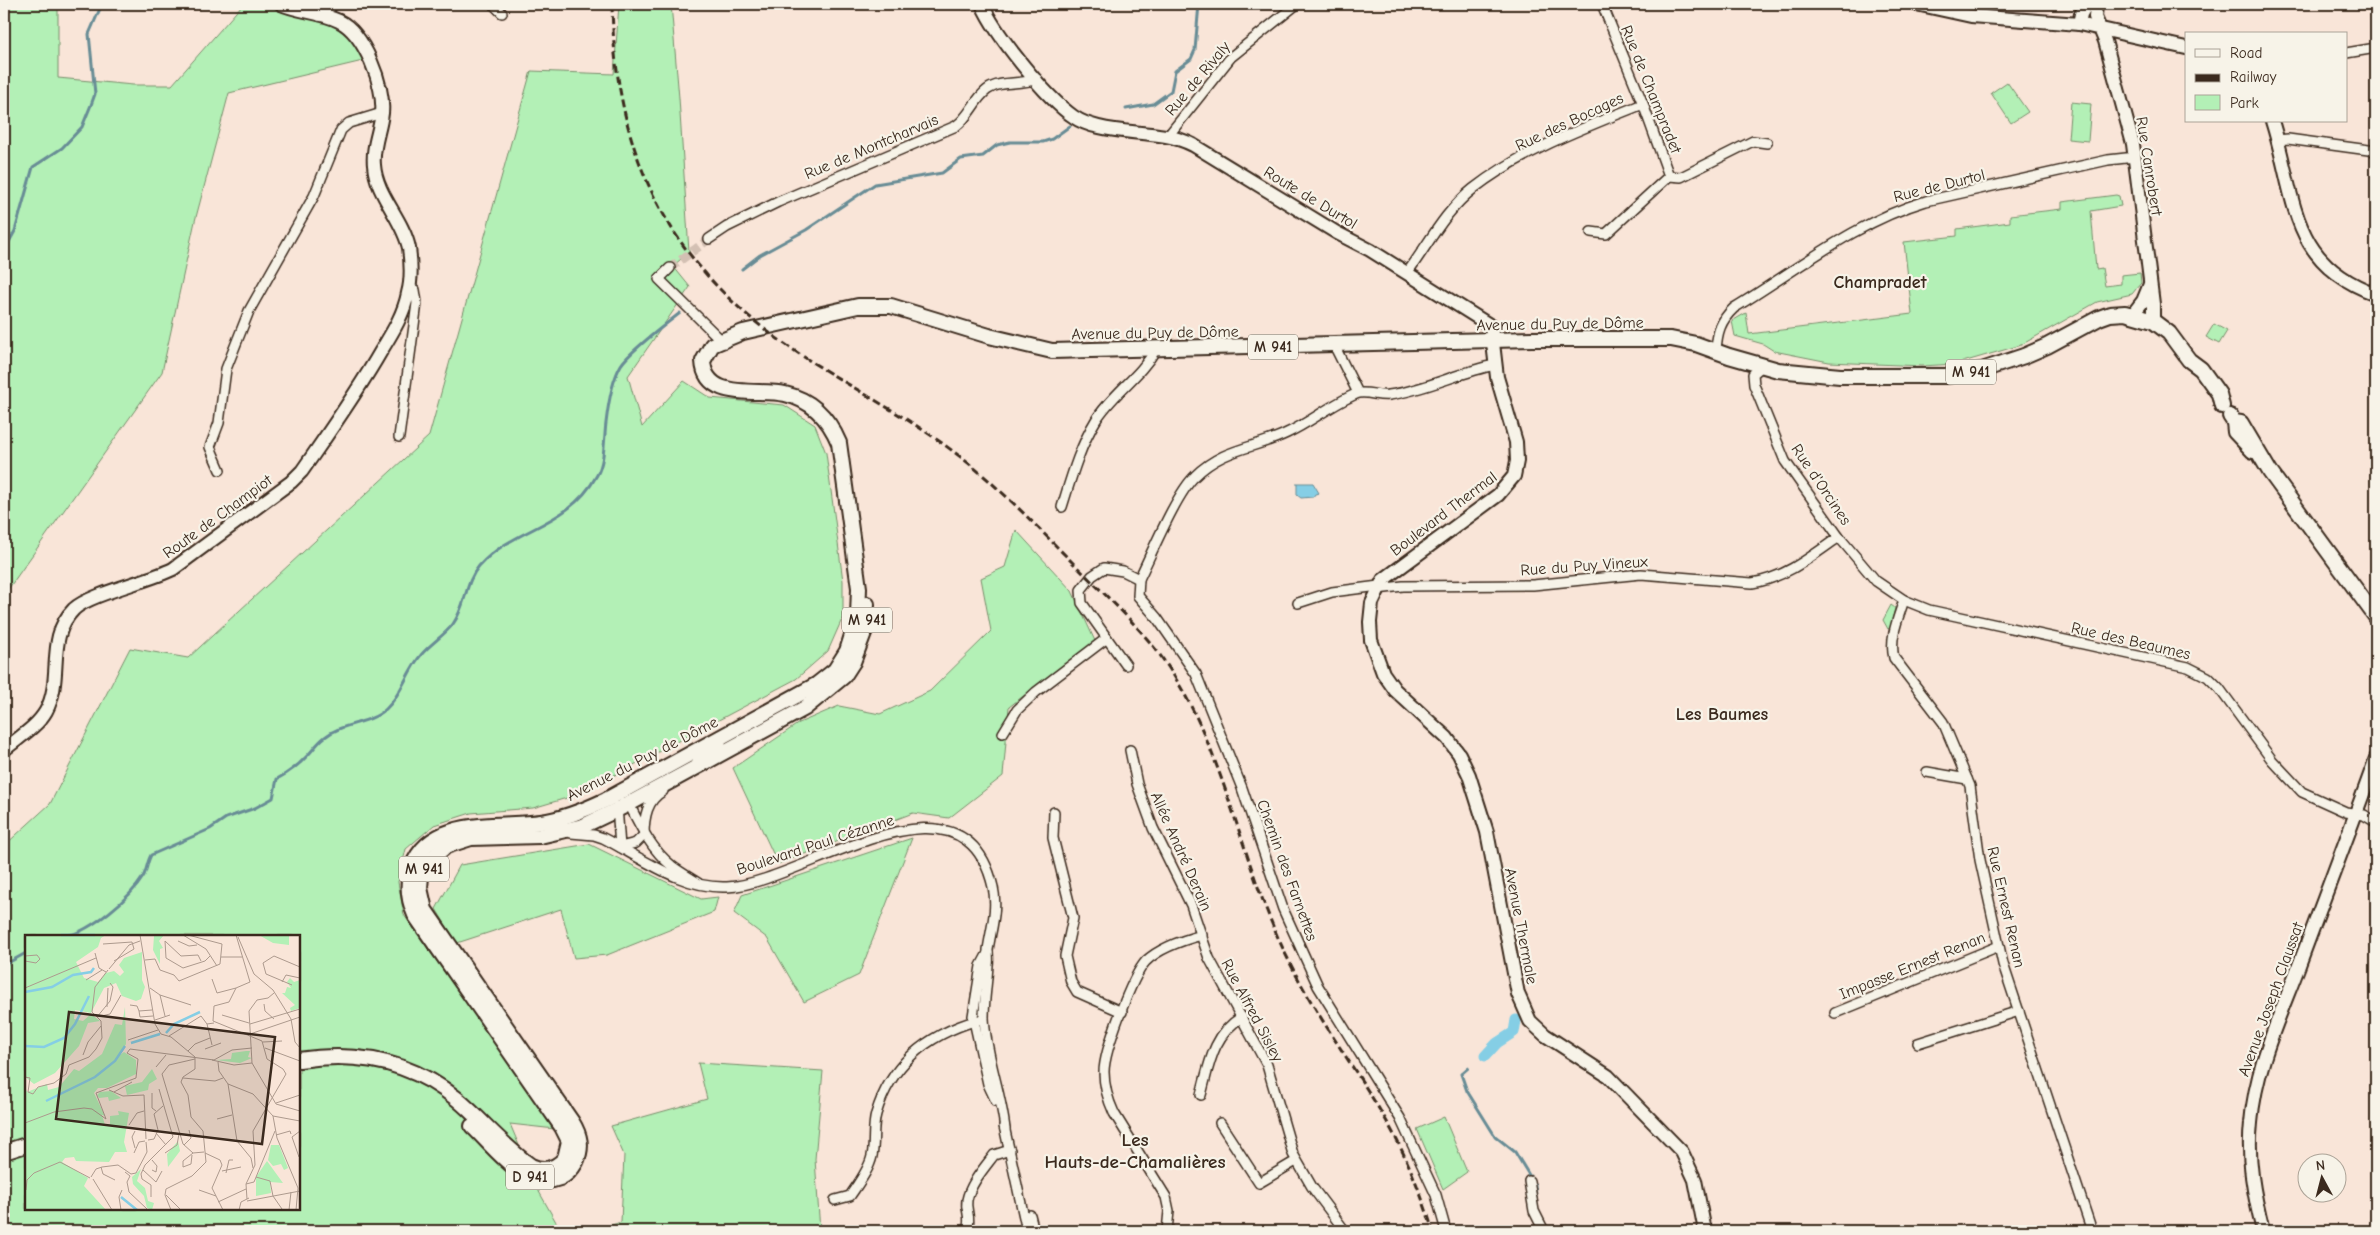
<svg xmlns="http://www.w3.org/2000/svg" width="2380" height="1235" font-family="'Comic Neue',sans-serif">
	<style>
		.green { fill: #b3f0b6; stroke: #778d6a; fill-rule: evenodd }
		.water { fill: #85cee5; stroke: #678c95 }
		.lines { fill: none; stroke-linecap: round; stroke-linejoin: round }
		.stream { stroke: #678c95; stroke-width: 3 }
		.canal { stroke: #85cee5; stroke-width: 11 }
		.street-tunnel { stroke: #d3c0b3; stroke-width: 9; stroke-dasharray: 9 4.5; stroke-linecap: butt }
		.street-casing { stroke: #3b2a1e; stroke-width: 12 }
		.secondary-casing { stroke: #3b2a1e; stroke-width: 16 }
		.primary-casing { stroke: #3b2a1e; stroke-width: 18 }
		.street { stroke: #f7f3e8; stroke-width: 9 }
		.secondary { stroke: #f7f3e8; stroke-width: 12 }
		.primary { stroke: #f7f3e8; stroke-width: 14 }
		.rail { stroke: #3b2a1e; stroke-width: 3; stroke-dasharray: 8 4; stroke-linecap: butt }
		.labels { text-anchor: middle; stroke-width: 4.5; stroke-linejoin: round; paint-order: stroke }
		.shield { fill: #f7f3e8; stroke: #73665b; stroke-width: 1 }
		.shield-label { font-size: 15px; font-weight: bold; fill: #3b2a1e }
		.street-label { font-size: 16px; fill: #3b2a1e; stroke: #f7f3e8 }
		.neighbourhood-label { font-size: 18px; font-weight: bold; fill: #3b2a1e; stroke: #f7f3e8 }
		.quarter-label { font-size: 19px; font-weight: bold; fill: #3b2a1e; stroke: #f7f3e8 }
		.inset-river { fill: none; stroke: #85cee5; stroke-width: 2.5 }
		.inset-road { fill: none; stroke: #ad9a8e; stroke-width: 1 }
		.view { fill: #3b2a1e; fill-opacity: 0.15; stroke: #3b2a1e; stroke-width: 2.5 }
		.inset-edge { fill: none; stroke: #3b2a1e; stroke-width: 2.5 }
	</style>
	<rect width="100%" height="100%" fill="#f9e5d8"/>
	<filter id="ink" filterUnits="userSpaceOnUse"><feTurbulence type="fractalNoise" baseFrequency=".02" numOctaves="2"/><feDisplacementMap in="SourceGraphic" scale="10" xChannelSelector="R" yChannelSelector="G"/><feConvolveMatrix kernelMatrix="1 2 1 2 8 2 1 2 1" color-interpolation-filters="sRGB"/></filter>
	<g filter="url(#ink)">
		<g class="green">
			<polygon points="4,4 58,4 58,78 133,85 172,85 243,4 272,4 286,11 344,26 367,60 229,93 195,221 162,372 4,595"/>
			<path d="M619 4H671L679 98 689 252 673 266 690 287 628 376 642 427 684 381 710 398 784 405 815 425 826 453 843 581V617L828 651 796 679 577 795 533 808 471 813 434 825 406 849 398 882 404 915 555 1129 510 1124 537 1188 561 1231H4V846L50 804 130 648 188 658 429 436 531 71 614 74ZM26 936H299V1209H26Z"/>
			<polygon points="2007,82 2028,112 2011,123 1991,93"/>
			<polygon points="2071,102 2091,104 2088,141 2068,139"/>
			<polygon points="2116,195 2119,196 2121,206 2091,211 2096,269 2102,268 2105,286 2121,284 2121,275 2140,273 2141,283 2132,294 2097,302 2021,345 1956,364 1922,366 1829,362 1774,351 1763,344 1735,336 1732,321 1746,313 1749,334 1912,314 1904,242 1957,236 1957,229 2010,222 2010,215 2062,209 2062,202"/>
			<polygon points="2214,324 2227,331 2219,344 2206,337"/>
			<polygon points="1016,530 1072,591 1095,641 1009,707 1003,776 949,818 913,813 778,864 733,768 799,723 839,706 880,714 930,691 991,631 981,578 1005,567"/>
			<polygon points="1891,605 1895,608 1890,628 1888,629 1883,620"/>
			<polygon points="912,838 859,975 804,1002 767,938 734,913 742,895"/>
			<polygon points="589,844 701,899 718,897 714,912 607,955 574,958 561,909 457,943 436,909 460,865"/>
			<polygon points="698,1063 823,1071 815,1159 820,1231 593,1231 621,1222 624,1155 611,1126 707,1099"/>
			<polygon points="1444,1117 1467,1172 1443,1189 1417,1129"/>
		</g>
		<polygon class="water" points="1297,483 1313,483 1319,493 1315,494 1313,497 1301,498 1297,495"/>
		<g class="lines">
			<g class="stream">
				<polyline points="1126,109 1153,104 1171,91 1175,71 1191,59 1195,50 1199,4"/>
				<polyline points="4,251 15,231 33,167 62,148 82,127 91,105 95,94 89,34 102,4"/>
				<polyline points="742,269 760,255 806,230 875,184 942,173 961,159 983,156 997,145 1010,142 1043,142 1052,139 1070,126"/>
				<path d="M67 936C92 930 130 898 143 877 147 870 147 862 151 855L210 829 226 818 255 808 273 798 277 779C288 773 299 765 307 756 313 750 318 742 325 737 343 722 369 725 386 709 402 694 407 671 421 655 430 644 446 634 453 624 466 606 465 582 479 566 515 526 568 528 597 475 605 461 604 439 606 423 608 406 612 380 621 365 629 352 667 323 680 313"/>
				<polyline points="4,965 26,953"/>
				<polyline points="1468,1068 1461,1074 1467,1091 1495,1136 1515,1152 1535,1185 1537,1206"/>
			</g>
			<polyline class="canal" points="1485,1056 1497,1043 1514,1032 1516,1020"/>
			<polyline class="street-tunnel" points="670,268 709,239"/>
			<defs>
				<g id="street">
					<polyline points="329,4 319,16 335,4"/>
					<polyline points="493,4 502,13"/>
					<polyline points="2346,53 2376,48"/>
					<polyline points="1168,136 1231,57 1297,4"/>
					<polyline points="2277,140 2288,139 2376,151"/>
					<polyline points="1669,176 1681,177 1753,141 1767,143"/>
					<polyline points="1591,232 1606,234 1669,176 1643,104 1602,4"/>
					<path d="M709 239 727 227 778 202 956 126C970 116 974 100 987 90 1000 80 1022 85 1037 79"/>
					<polyline points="670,268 659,279 724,343"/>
					<path d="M1407 273C1428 245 1444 212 1473 189 1523 150 1584 128 1643 104"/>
					<polyline points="1334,345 1358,393"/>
					<path d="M1716 351C1717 333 1720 321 1734 308 1797 270 1855 222 1926 201L2108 160 2135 157"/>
					<polyline points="1762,366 1753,374 1754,385 1785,461 1839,537 1876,581 1904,600 1929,610 2188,667 2208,677 2219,688 2272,760 2302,792 2346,812 2364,815 2376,822"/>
					<polyline points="399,437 417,303 415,290 409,288"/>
					<polyline points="220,470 210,447 219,423 226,369 249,311 314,196 341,130 349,123 382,113"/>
					<path d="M1062 507C1071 478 1080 446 1096 420 1113 393 1140 377 1156 349"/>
					<path d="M1377 589 1403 586 1533 585 1641 574 1752 583C1785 578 1812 556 1839 537"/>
					<path d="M1904 600C1898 619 1889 638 1894 658L1943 722 1970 786 1980 860 2003 964 2092 1231"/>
					<polyline points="1298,603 1332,592 1379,586"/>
					<polyline points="1126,665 1082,603 1081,590 1092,576 1104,568 1123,571 1139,579"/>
					<polyline points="1003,733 1017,710 1036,692 1107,638"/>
					<polyline points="1130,750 1137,784 1153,828 1191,905 1209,958 1267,1065 1293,1154 1312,1187 1345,1231"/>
					<polyline points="697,760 721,743"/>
					<polyline points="1927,772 1967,779"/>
					<path d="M623 803 630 806C641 828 652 850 672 866 680 872 689 877 698 883"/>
					<path d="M617 806 620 847 636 843 644 835C644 817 647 800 663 791"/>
					<polyline points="1054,812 1053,838 1073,918 1065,956 1071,982 1077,992 1122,1012"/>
					<path d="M571 833 594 835 603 838C642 858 682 889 727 887 802 884 963 757 993 887 998 909 991 929 988 950 988 955 989 960 988 965 987 983 984 1000 984 1018 986 1056 1001 1092 1005 1129"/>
					<polyline points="988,953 981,966 973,1016 988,1084 996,1101"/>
					<polyline points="1835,1013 1999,946"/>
					<polyline points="1918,1043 2019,1011"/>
					<path d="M1201 1095C1209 1065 1213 1034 1242 1017"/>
					<polyline points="1220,1123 1259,1183 1296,1161"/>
					<polyline points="1004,1126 1027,1231"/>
					<polyline points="1529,1181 1534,1211 1544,1231"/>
					<path d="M835 1200 850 1196C858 1184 869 1170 872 1156 875 1142 872 1128 876 1114 891 1063 929 1034 978 1020"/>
					<polyline points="1030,1215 1034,1231"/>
					<path d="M967 1231C972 1215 965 1212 967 1200 970 1184 985 1167 994 1155L1010 1150"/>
					<path d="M1167 1231 1169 1211 1166 1197 1114 1113C1108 1100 1104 1087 1104 1072 1104 1051 1132 976 1146 961 1161 947 1183 940 1202 935"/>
					<path d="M1446 1231 1436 1195 1400 1118 1318 986 1283 909 1242 788 1196 674 1157 618 1138 596 1139 579C1152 553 1176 494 1195 476 1223 448 1254 449 1287 433 1311 422 1332 404 1356 394 1365 390 1379 397 1389 395 1426 390 1459 372 1495 365"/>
				</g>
				<g id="secondary">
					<path d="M982 4C995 34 1046 98 1074 117 1081 122 1090 125 1099 127 1130 135 1163 130 1193 145L1337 233 1370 250 1491 326 1497 377 1516 442 1517 461 1514 476 1498 495 1383 580 1372 603 1370 622 1371 640 1383 673 1395 690 1447 738 1459 754 1469 775 1487 832 1518 994 1530 1021 1545 1035 1608 1076 1682 1152 1695 1180 1705 1231"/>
					<polyline points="1916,4 1971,16 2079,24 2186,48"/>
					<polyline points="2096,4 2095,17 2105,41 2133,144 2153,304 2153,321"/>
					<polyline points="2079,24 2081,14 2087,4"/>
					<path d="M2272 121C2296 196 2288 263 2376 294"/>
					<polyline points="2133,314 2143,301 2150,284"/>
					<path d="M4 750C18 738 37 727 46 711 64 678 45 638 74 609 90 594 149 581 173 569L291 482 302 471C329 432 357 393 381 351 392 333 404 314 408 293 412 279 411 263 409 248 403 219 376 195 374 165 372 147 380 131 382 113 385 86 364 33 339 21 321 12 299 12 281 4"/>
					<path d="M2263 1231C2254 1195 2247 1160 2251 1123 2255 1069 2279 1018 2298 968 2324 898 2351 828 2376 758"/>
				</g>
				<g id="primary">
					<polyline points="2230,416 2234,422 2235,432 2253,451"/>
					<polyline points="2234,422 2241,423 2270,472 2376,617"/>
					<path d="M299 1060C357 1051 411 1061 457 1099 482 1120 504 1147 531 1166 544 1172 556 1169 565 1158L569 1141 562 1127 415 915C408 899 406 884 412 867 431 816 498 828 541 822 564 819 585 810 606 800L816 685 835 670 847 651 858 616 859 588 839 443C829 419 812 400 785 394 758 388 705 402 703 361L712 345 743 332 858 306H891L989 336 1052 351 1532 339H1671L1696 344 1729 356 1778 370 1840 376H1946L1982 370 2024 356 2047 346 2099 318 2110 314 2125 313 2153 321 2169 333 2189 360 2201 369 2219 394 2222 406"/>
					<path d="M472 1126C494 1146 525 1192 560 1178 567 1175 572 1169 576 1162 583 1147 580 1135 572 1122L425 910 420 888 421 876 430 860 446 846 471 838 540 836 583 826 627 805 805 708 844 676 853 662 865 630 867 604"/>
					<polyline points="4,1152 26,1145"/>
				</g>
			</defs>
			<use href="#street" class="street-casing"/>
			<use href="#secondary" class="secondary-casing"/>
			<use href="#primary" class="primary-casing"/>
			<use href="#street" class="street"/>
			<use href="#secondary" class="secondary"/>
			<use href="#primary" class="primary"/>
			<path class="rail" d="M612 4C615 154 667 264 792 349 845 385 903 413 954 452 997 484 1034 524 1072 562 1101 591 1132 619 1157 651 1226 743 1238 860 1289 961 1315 1014 1351 1062 1381 1112 1404 1149 1420 1190 1433 1231"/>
		</g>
	</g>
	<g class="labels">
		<g class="shield">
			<rect x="1248" y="334.5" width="50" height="25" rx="4"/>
			<rect x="1946" y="359.5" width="50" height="25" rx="4"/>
			<rect x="842" y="607.5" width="50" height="25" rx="4"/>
			<rect x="399" y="856.5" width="50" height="25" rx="4"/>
			<rect x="506" y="1164.5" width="48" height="25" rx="4"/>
		</g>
		<g class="shield-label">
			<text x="1273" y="352">M 941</text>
			<text x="1971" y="377">M 941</text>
			<text x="867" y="625">M 941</text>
			<text x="424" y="874">M 941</text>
			<text x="530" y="1182">D 941</text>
		</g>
		<g class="street-label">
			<text transform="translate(1197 78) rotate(-50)" y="6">Rue de Rivaly</text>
			<text transform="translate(1652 89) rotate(68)" y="6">Rue de Champradet</text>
			<text transform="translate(1569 121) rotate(-25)" y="6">Rue des Bocages</text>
			<text transform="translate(871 146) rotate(-23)" y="6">Rue de Montcharvais</text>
			<text transform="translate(2150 166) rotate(81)" y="6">Rue Canrobert</text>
			<text transform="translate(1939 185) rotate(-14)" y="6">Rue de Durtol</text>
			<text transform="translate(1311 197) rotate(31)" y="6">Route de Durtol</text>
			<text transform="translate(1560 323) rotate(-1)" y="6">Avenue du Puy de Dôme</text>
			<text transform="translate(1155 332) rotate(-1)" y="6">Avenue du Puy de Dôme</text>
			<text transform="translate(1822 484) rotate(56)" y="6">Rue d'Orcines</text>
			<text transform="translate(1443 513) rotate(-37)" y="6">Boulevard Thermal</text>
			<text transform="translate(217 516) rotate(-36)" y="6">Route de Champiot</text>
			<text transform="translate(1584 565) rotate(-4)" y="6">Rue du Puy Vineux</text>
			<text transform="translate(2131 640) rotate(13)" y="6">Rue des Beaumes</text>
			<text transform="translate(642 758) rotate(-27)" y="6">Avenue du Puy de Dôme</text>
			<text transform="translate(815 844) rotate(-18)" y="6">Boulevard Paul Cézanne</text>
			<text transform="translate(1182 851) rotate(66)" y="6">Allée André Derain</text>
			<text transform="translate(1288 870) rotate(70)" y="6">Chemin des Farnettes</text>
			<text transform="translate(2007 907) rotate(77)" y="6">Rue Ernest Renan</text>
			<text transform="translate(1522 926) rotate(79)" y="6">Avenue Thermale</text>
			<text transform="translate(1912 965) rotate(-22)" y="6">Impasse Ernest Renan</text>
			<text transform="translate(2270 999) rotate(-70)" y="6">Avenue Joseph Claussat</text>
			<text transform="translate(1253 1010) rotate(62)" y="6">Rue Alfred Sisley</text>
		</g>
		<g class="neighbourhood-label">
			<text x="1880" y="288">Champradet</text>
			<text x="1722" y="720">Les Baumes</text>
		</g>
		<g class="quarter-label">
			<text x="1135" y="1146">Les<tspan x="1135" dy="22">Hauts-de-Chamalières</tspan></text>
		</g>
	</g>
	<g transform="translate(25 935)">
		<rect width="275" height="275" fill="#f9e5d8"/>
		<path d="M0 0H81L76 3 73 12 51 27 59 43 73 47 81 38 89 36 95 41 99 37 94 30 99 23 117 17V45L120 52 116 64 111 66 97 61 91 48 79 53 66 78 50 75 49 84 58 86 66 79 75 86 63 88 54 111 30 138 9 149 0 142ZM139 0 134 6 138 13 135 14V29L128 15 129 1ZM234 0H264V10L248 8ZM265 43 269 47 275 45V73L266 76 265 73 270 70 257 58H260L262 52 266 53 262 47ZM100 72 101 109 95 120 99 117 111 125V139L82 153H73L69 158 80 181 77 180 80 190 85 189V181L94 180 93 176 104 178 99 207 102 217H90L84 227 51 226 49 222 40 223 37 227 63 243 59 251 81 275H0V151L2 157 22 149 23 155 34 152 49 134 54 136 77 119 90 89 97 90ZM221 116H225L223 122 227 123 215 128 191 125 206 124 207 118ZM127 134 132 144 124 149 123 155 102 160 100 151 117 147ZM86 156 96 163 84 166 83 162 74 163 72 160 75 157ZM153 206 155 216 143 232 142 219ZM246 210H254L263 233 259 235 256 229 248 231 243 225ZM242 226 258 248 245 247 246 258 231 261V242ZM116 234 112 246 120 253 123 266 129 268 127 275 122 273 119 261 108 249 107 242Z" fill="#b3f0b6"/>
		<path class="inset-river" d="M36 0H70M0 57 27 52 48 40 66 37 69 33M141 98 149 89 175 77M106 108 135 99M0 111 19 112 39 103 50 89 64 61M21 166 70 142 90 126 100 111M96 262 112 275"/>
		<path class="inset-road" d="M115 0 130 89 136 99 146 102 170 122M158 0 181 14 192 31M163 0 197 9 195 29M211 0 225 47 211 53 204 67 189 71 188 86 237 106 242 124 258 134 261 139 228 196 230 230 221 249 222 264M213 2 229 39 248 55 266 84 270 107 275 113M140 6 141 23 158 33 180 26 185 21M140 6 156 21 173 20 176 26M153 6 164 11 172 10M78 9 107 7 109 14 89 26M70 18 74 33 81 37M0 21 12 20 15 24 11 28 0 26M196 22H217M120 25 130 24 135 35 149 40 154 46 195 29M84 34 104 10 115 6M187 44 192 58 211 53M61 45 77 35M257 47 261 40 275 43M85 48 88 52 85 66 72 82 85 79 96 60M267 50 241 39 238 28 249 21 275 32M0 53 71 23M125 53 135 60 166 70M135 60 140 81M239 69 240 76 249 84M105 70 112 71 114 76 127 75M82 72 83 53M114 76 115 82 128 81M197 80 224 88M130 85 145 80M182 89 187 110M225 89 275 74M225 99 275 82M144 101 176 81 182 89 189 88M103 105 133 95M238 107 257 106M240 113 275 126M105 114 189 125M180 114 196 108M163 116 170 109 185 103M58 120 63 107 76 91M187 125 209 130 227 128 251 169 275 176M189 125 207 115 227 113M193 127 194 136 203 149 228 159 248 181 275 186M227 128 224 76 232 65 243 63 249 58M131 132 141 120M137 139 158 209 168 218 179 217M137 139 144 130 170 124M0 142 5 143 3 157 8 159 13 152 29 148 41 139 44 130 64 122 71 114 77 103 76 86 67 77 70 52 83 35M158 143 190 146 198 143M203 149 212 206 226 223 228 233M84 155 98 161 119 160 121 204M89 157 107 147M127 158V173L131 176M251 168 275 160M248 181 252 203 273 253 271 275M192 184 207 180M0 188 29 177 59 173 67 174 81 184 71 158 111 143 113 124 102 118 105 114M104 190 112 178 119 176M131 198 141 210M251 200 265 196 266 199M123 205 129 204 133 195 129 179 138 171M159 210 166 203 164 195M110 213 107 202 110 196M109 218 114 207 120 206M140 218 152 210 154 199H148M180 218 195 225 197 230 187 253 198 275M167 220 166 229 158 232V226L168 218M274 222 267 202 275 196M76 232 78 239 90 245M118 235 131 247 137 236M127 235 131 237 132 231 127 225M197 236 216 232M100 237 105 241 102 247 104 257 122 274M201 238 204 225H208M66 242 71 234 77 232 93 230 106 239 111 238 122 217 121 207M231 242 245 246 248 261 257 274M68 244 87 275M221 249 229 247 250 196M1 255 2 245 9 238 35 227 65 243M174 255 191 261M141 260 156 275M126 262V250L117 244 116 239 120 230 148 202 134 154M222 266 275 256M193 267 221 254M96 275 94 262 97 255M146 275 140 260 141 254 167 241 181 227 178 196 166 182 163 160 156 147 158 142 170 134V122M214 275 216 267 224 263M264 275 266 257"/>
		<path class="view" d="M44 77 250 102 237 209 31 184Z"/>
		<rect width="275" height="275" class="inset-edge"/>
	</g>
	<rect width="2380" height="1235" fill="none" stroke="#f7f3e8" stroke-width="20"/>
	<rect x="10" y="10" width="2360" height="1215" fill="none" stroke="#3b2a1e" stroke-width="2" filter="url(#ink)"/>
	<rect x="2185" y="32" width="162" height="90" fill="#f7f3e8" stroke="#aca397"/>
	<rect x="2195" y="49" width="25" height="8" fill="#f7f3e8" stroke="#aca397"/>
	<text x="2230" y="58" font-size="15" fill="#3b2a1e">Road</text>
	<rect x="2195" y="74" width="25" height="8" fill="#3b2a1e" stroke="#aca397"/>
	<text x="2230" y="82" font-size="15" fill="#3b2a1e">Railway</text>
	<rect x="2195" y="95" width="25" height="15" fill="#b3f0b6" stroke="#aca397"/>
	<text x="2230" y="108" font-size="15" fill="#3b2a1e">Park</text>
	<g transform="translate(2322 1178) rotate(353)"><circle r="24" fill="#f7f3e8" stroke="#aca397"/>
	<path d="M0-4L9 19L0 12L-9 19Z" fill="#3b2a1e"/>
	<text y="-8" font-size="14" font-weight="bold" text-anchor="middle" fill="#3b2a1e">N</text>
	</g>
</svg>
